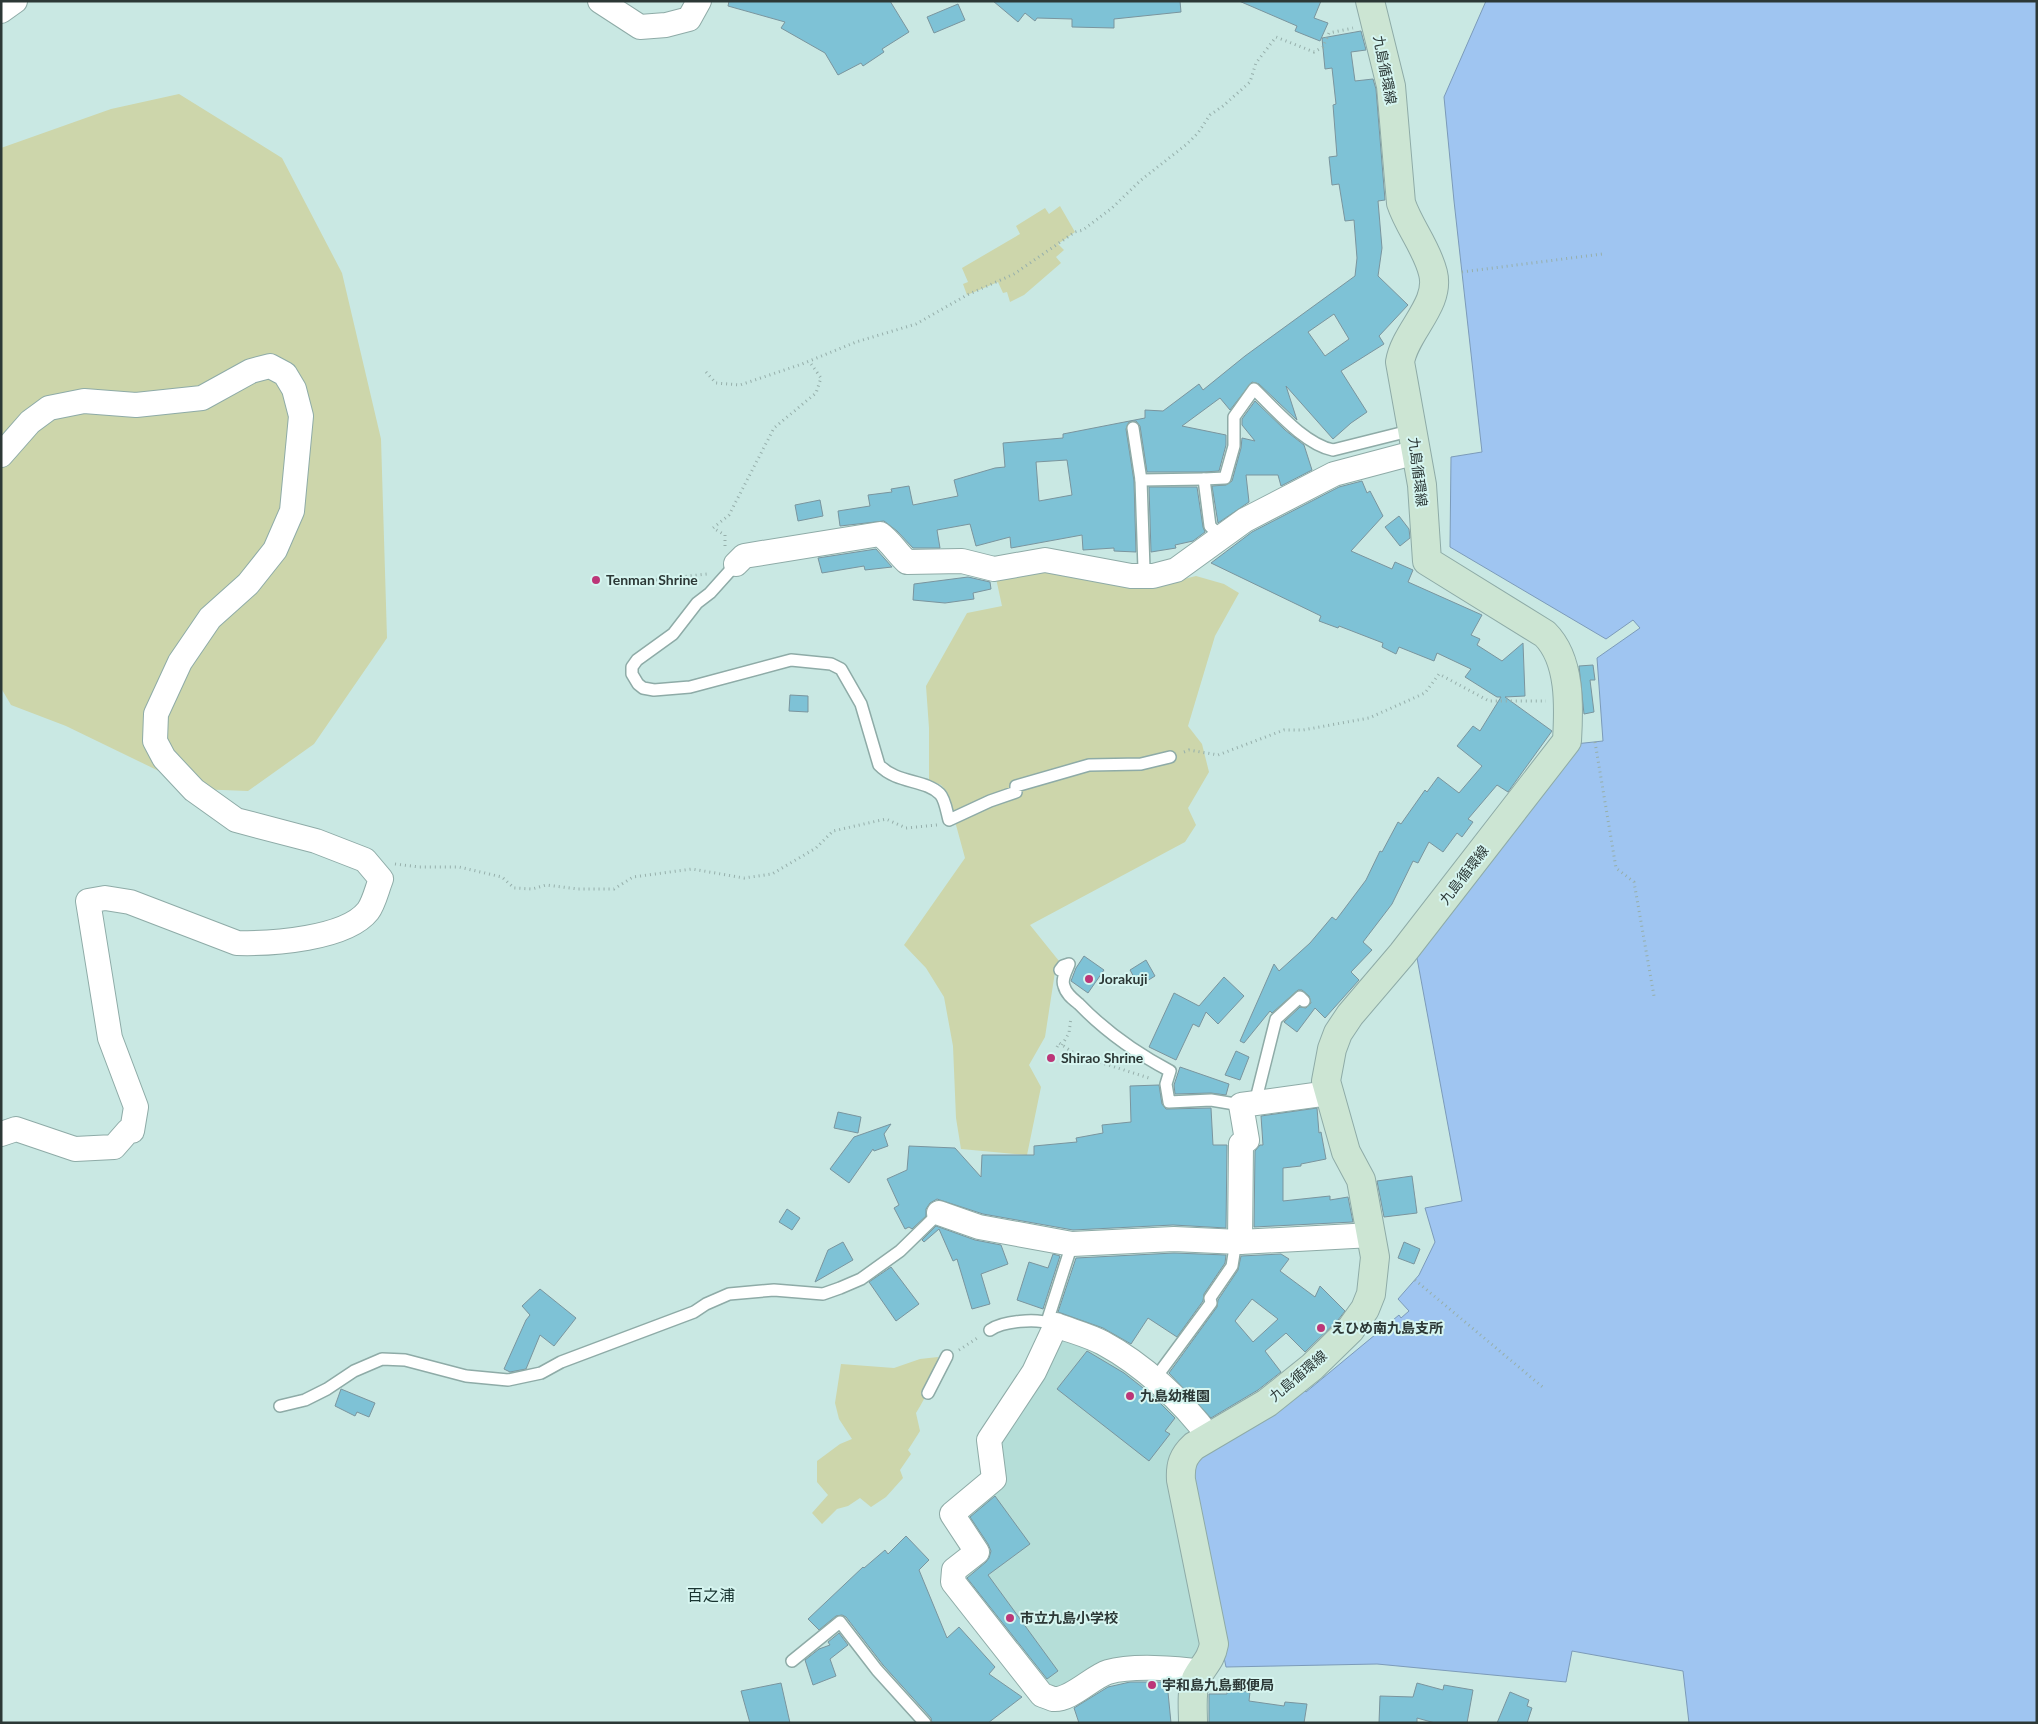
<svg xmlns="http://www.w3.org/2000/svg" width="2038" height="1724" font-family="Lato,'Noto Sans JP',sans-serif">
	<style>
		.built { fill: #b5ded8 }
		.green { fill: #cdd6ab }
		.water { fill: #9fc5f1; stroke: #7c9bb9 }
		.building { fill: #7ec2d6; stroke: #7a959e; fill-rule: evenodd }
		.lines { fill: none; stroke-linecap: round; stroke-linejoin: round }
		.lane-casing { stroke: #8eaba7; stroke-width: 14 }
		.street-casing { stroke: #8eaba7; stroke-width: 26 }
		.secondary-casing { stroke: #8eaba7; stroke-width: 30 }
		.path { stroke: #96afab; stroke-width: 3; stroke-dasharray: 1 4; stroke-linecap: butt }
		.lane { stroke: #fff; stroke-width: 11 }
		.street { stroke: #fff; stroke-width: 24 }
		.secondary { stroke: #cce5d3; stroke-width: 28 }
		.poi-dot { fill: #bc3678; stroke: #d6f5f0; stroke-width: 2 }
		.labels { text-anchor: middle; stroke-width: 4; stroke-linejoin: round; paint-order: stroke }
		.street-label { font-size: 14px; fill: #2c3836; stroke: #d6f5f0 }
		.poi-label { font-size: 14px; font-weight: bold; fill: #2c3836; stroke: #d6f5f0; text-anchor: start }
		.quarter-label { font-size: 16px; fill: #193431; stroke: #d6f5f0 }
	</style>
	<rect width="100%" height="100%" fill="#c9e8e3"/>
	<polygon class="built" points="1065,1333 1101,1347 1190,1417 1204,1639 1196,1661 1052,1691 960,1577 990,1555 961,1515 995,1448"/>
	<g class="green">
		<polygon points="179,94 282,158 342,273 381,439 387,638 314,744 248,791 196,789 66,726 11,705 1,688 1,148 111,109"/>
		<polygon points="1060,206 1075,232 1058,244 1064,250 1056,257 1061,263 1024,295 1010,302 1007,292 1003,293 998,282 967,295 963,284 968,282 962,268 1020,234 1016,226 1045,208 1049,214"/>
		<polygon points="1010,565 1180,580 1196,576 1224,584 1239,593 1215,636 1188,726 1202,744 1209,772 1188,808 1196,825 1185,842 1030,925 1059,961 1055,972 1045,1037 1029,1065 1041,1087 1027,1155 961,1149 956,1118 953,1046 944,997 926,968 904,945 965,858 947,792 941,785 929,780 929,728 926,686 967,613 1002,606 994,569"/>
		<path d="M938 1357C934 1379 928 1394 916 1413L920 1431 908 1450 911 1454 900 1470 903 1478 886 1497 871 1507 860 1498 848 1506 837 1509 822 1524 812 1513 828 1495 817 1482V1461L840 1444 852 1439 839 1419 835 1403 841 1364 894 1368 920 1359Z"/>
	</g>
	<polygon class="water" points="1486,1 2037,1 2037,1723 1689,1723 1683,1671 1572,1651 1566,1682 1377,1664 1226,1667 1186,1476 1194,1458 1300,1386 1306,1392 1399,1315 1401,1318 1409,1311 1398,1299 1419,1275 1435,1242 1425,1208 1462,1201 1417,958 1575,744 1603,741 1597,658 1640,628 1633,620 1606,639 1450,547 1451,457 1482,452 1454,201 1444,97"/>
	<g class="building">
		<polygon points="729,1 890,1 909,32 882,49 884,52 863,66 861,63 838,75 825,53 781,28 785,22 728,6"/>
		<polygon points="993,1 1180,1 1181,12 1114,19 1114,28 1072,27 1072,19 1037,18 1035,21 1025,13 1018,22"/>
		<polygon points="1239,1 1321,1 1314,18 1328,23 1320,41 1295,31 1297,26"/>
		<polygon points="958,4 965,20 934,33 927,17"/>
		<path d="M1361 31 1366 50 1351 52 1355 81 1373 79 1376 89 1385 200 1378 201 1382 248 1378 276 1408 305 1379 336 1384 344 1341 371 1367 412 1351 423 1333 439 1286 386 1297 420 1259 384 1252 382 1230 410 1220 398 1182 426 1226 435V445L1219 471 1204 472H1147L1140 426 1136 421 1129 422 1126 429 1134 481 1136 552 1114 551V548L1083 550 1082 535 1011 548 1010 537 976 546 970 524 937 530 940 548H913L897 531 884 521 840 526 838 511 870 506 868 495 892 492 891 489 909 486 913 505 958 496 954 480 995 468 1005 467 1003 443 1063 438V434L1145 418V410L1163 411 1199 384 1203 390 1245 356 1355 276 1357 258 1354 220 1345 221 1339 184 1332 185 1329 157 1337 156 1333 105 1336 104 1332 68 1325 69 1322 38ZM1334 314 1349 339 1325 356 1308 332ZM1067 460 1072 495 1039 501 1036 462Z"/>
		<polygon points="1255,401 1285,430 1304,445 1312,470 1281,486 1278,475 1246,475 1249,502 1218,523 1212,486 1226,485 1232,481 1241,448 1242,438 1255,441 1242,425 1242,419"/>
		<polygon points="1362,481 1367,493 1370,491 1383,516 1351,551 1392,569 1395,562 1413,570 1408,582 1482,615 1471,635 1480,639 1477,645 1502,661 1523,643 1525,696 1505,697 1552,731 1508,792 1497,785 1468,819 1473,822 1462,837 1457,833 1443,852 1429,842 1418,863 1413,861 1392,904 1363,942 1372,950 1351,972 1359,980 1325,1018 1315,1008 1297,1032 1284,1022 1300,1007 1306,1008 1311,1003 1309,996 1302,990 1298,990 1272,1013 1270,1011 1244,1043 1240,1041 1274,964 1279,971 1310,943 1332,917 1336,920 1366,880 1380,851 1382,852 1398,822 1401,824 1425,790 1427,792 1438,777 1459,793 1482,766 1457,746 1473,726 1480,731 1501,697 1497,697 1465,677 1471,669 1437,653 1434,661 1399,647 1396,654 1382,647 1383,643 1339,626 1338,628 1319,621 1321,616 1211,563 1252,532 1339,487"/>
		<polygon points="1149,487 1197,487 1203,527 1205,532 1193,541 1175,545 1176,548 1151,552"/>
		<polygon points="820,500 823,516 798,521 795,505"/>
		<polygon points="1399,516 1409,529 1410,538 1400,546 1385,527"/>
		<polygon points="876,549 892,567 865,570 864,566 822,573 818,558"/>
		<polygon points="968,577 990,582 991,589 973,593 974,599 945,603 913,600 914,584"/>
		<polygon points="1593,665 1595,680 1590,680 1594,712 1584,714 1579,666"/>
		<polygon points="790,695 808,696 808,712 789,711"/>
		<polygon points="1084,956 1104,970 1088,993 1071,981 1076,968"/>
		<polygon points="1146,960 1155,976 1139,986 1130,970"/>
		<polygon points="1224,977 1244,996 1218,1024 1206,1012 1199,1027 1193,1024 1176,1060 1149,1047 1174,993 1199,1006"/>
		<polygon points="1236,1051 1249,1057 1240,1080 1225,1075"/>
		<polygon points="1180,1067 1229,1084 1226,1095 1211,1093 1175,1094 1174,1085"/>
		<polygon points="1159,1085 1162,1104 1166,1109 1211,1108 1213,1145 1227,1145 1226,1228 1173,1225 1073,1230 983,1214 937,1199 930,1203 926,1209 926,1216 912,1229 909,1227 905,1229 894,1208 899,1205 887,1179 907,1170 909,1146 955,1148 981,1177 982,1155 1034,1155 1034,1146 1077,1142 1076,1138 1103,1133 1102,1125 1131,1122 1130,1086"/>
		<polygon points="1317,1108 1319,1133 1321,1132 1326,1159 1301,1164 1301,1166 1283,1168 1283,1201 1330,1196 1330,1200 1348,1197 1353,1222 1254,1227 1255,1151 1260,1145 1263,1145 1261,1116"/>
		<polygon points="838,1112 861,1117 858,1133 834,1128"/>
		<polygon points="891,1124 884,1134 888,1146 874,1151 873,1149 849,1183 830,1169 854,1137"/>
		<polygon points="1412,1176 1417,1213 1384,1217 1377,1181"/>
		<polygon points="787,1209 800,1218 792,1230 779,1222"/>
		<polygon points="936,1226 975,1240 1001,1245 1008,1264 981,1274 990,1304 972,1309 957,1259 953,1261 939,1229 924,1242 922,1240"/>
		<polygon points="843,1242 853,1260 815,1282 828,1250"/>
		<polygon points="1404,1242 1420,1249 1414,1264 1398,1258"/>
		<polygon points="1174,1253 1226,1255 1225,1263 1204,1294 1203,1301 1177,1337 1148,1318 1131,1344 1103,1328 1058,1312 1076,1258"/>
		<polygon points="1053,1254 1060,1256 1043,1309 1017,1300 1029,1262 1048,1268"/>
		<path d="M1281 1254 1289 1259 1280 1271 1315 1297 1320 1286 1345 1311 1338 1320 1305 1352 1286 1333 1265 1351 1281 1372 1258 1390 1211 1418 1169 1373 1217 1307 1218 1300 1238 1270 1241 1256ZM1252 1299 1278 1319 1253 1342 1235 1321Z"/>
		<polygon points="891,1267 919,1304 896,1321 869,1282"/>
		<polygon points="540,1289 576,1318 554,1346 540,1335 526,1369 510,1372 504,1369 526,1320 530,1315 522,1306"/>
		<polygon points="1087,1351 1124,1373 1152,1395 1175,1418 1165,1431 1170,1434 1149,1461 1057,1389"/>
		<polygon points="341,1389 375,1403 369,1417 357,1412 355,1416 335,1406"/>
		<polygon points="995,1496 1030,1544 988,1575 1058,1671 1047,1679 967,1578 986,1562 989,1558 991,1551 988,1544 970,1517"/>
		<polygon points="906,1536 929,1560 919,1570 947,1638 959,1627 995,1667 989,1674 1022,1697 988,1723 932,1723 931,1718 883,1665 846,1617 842,1615 836,1616 819,1630 808,1619 863,1567 864,1568 885,1550 888,1554"/>
		<polygon points="839,1633 848,1645 830,1659 836,1676 813,1685 805,1660 819,1649 830,1645 828,1642"/>
		<polygon points="1130,1682 1167,1682 1171,1723 1079,1723 1074,1708 1108,1687"/>
		<polygon points="781,1683 790,1723 750,1723 741,1691"/>
		<polygon points="1417,1683 1443,1690 1444,1685 1473,1690 1467,1723 1435,1723 1417,1718 1417,1723 1379,1723 1380,1696 1413,1697"/>
		<polygon points="1227,1690 1250,1692 1249,1701 1284,1706 1285,1702 1307,1704 1304,1723 1209,1723 1209,1694 1227,1694"/>
		<polygon points="1510,1692 1529,1700 1527,1706 1532,1708 1527,1723 1497,1723"/>
	</g>
	<g class="lines">
		<defs>
			<g id="lane">
				<polyline points="1133,428 1141,480 1144,569"/>
				<polyline points="1141,480 1204,479"/>
				<path d="M1221 537 1210 526 1204 479 1225 478 1234 446V417L1254 389C1275 409 1304 444 1333 450L1413 430"/>
				<path d="M736 564 710 593 697 603 673 634 637 660 632 667V674L638 684 643 688 654 690 690 687 791 660 831 664 841 669 861 704 879 765C897 784 925 779 940 794 945 799 947 813 949 820L990 801 1016 792V786L1089 765 1141 764 1170 757"/>
				<path d="M1060 970 1063 966 1069 964C1067 970 1061 979 1064 986 1066 994 1073 999 1079 1004 1105 1031 1136 1053 1170 1071L1166 1084 1169 1102 1211 1100 1241 1105"/>
				<polyline points="1255,1103 1276,1019 1300,997 1304,1001"/>
				<polyline points="1047,1322 1072,1244"/>
				<path d="M990 1330C1003 1321 1036 1318 1052 1324"/>
				<polyline points="1154,1380 1211,1303 1210,1298 1232,1266 1236,1241"/>
				<polyline points="928,1393 947,1356"/>
				<polyline points="280,1406 305,1400 327,1389 354,1371 382,1359 405,1360 466,1376 508,1380 541,1373 561,1362 694,1312 706,1304 729,1294 774,1290 823,1294 840,1288 861,1279 900,1251 939,1213"/>
				<polyline points="792,1661 840,1622 877,1670 925,1723"/>
			</g>
			<g id="street">
				<polyline points="600,1 640,27 666,25 689,19 699,1"/>
				<polyline points="1,11 15,1"/>
				<path d="M1 455 30 422 49 408 84 401 136 405 202 398 251 371 270 366 285 374 294 389 301 416 292 511 275 550 248 584 210 618 180 662 156 714 155 741 164 758 194 790 236 820 316 841 365 860 381 879C377 889 374 903 368 911 346 939 271 944 237 943L130 902 105 898 88 901 110 1038 136 1107 132 1131H128L114 1147 75 1149 16 1129 1 1134"/>
				<path d="M736 564 744 556 880 534C891 542 897 553 907 562L962 561 994 569 1045 560 1131 576H1153L1176 570 1245 520 1334 474 1417 452"/>
				<polyline points="939,1213 979,1227 1072,1244 1174,1239 1240,1242 1372,1235"/>
				<polyline points="1240,1242 1241,1144 1247,1140 1241,1105 1329,1093"/>
				<path d="M1201 1672C1176 1668 1132 1665 1108 1672 1092 1677 1070 1701 1053 1699 1050 1698 1046 1696 1042 1695L953 1582 954 1570 977 1552 952 1514 994 1479 989 1440 1034 1372 1056 1325C1071 1331 1088 1335 1103 1343 1142 1364 1183 1401 1209 1437"/>
			</g>
			<path id="secondary" d="M1193 1723C1193 1709 1191 1692 1196 1679 1203 1665 1211 1661 1214 1644L1181 1480C1180 1465 1183 1456 1194 1446L1267 1403 1312 1367 1350 1330 1365 1309 1371 1294 1375 1257 1361 1180 1346 1152 1326 1081 1332 1049 1338 1033 1350 1015 1402 954 1567 741C1569 707 1571 660 1545 634L1427 561 1422 485 1400 362C1405 331 1441 305 1433 273 1427 248 1409 227 1401 203L1391 86 1370 1"/>
		</defs>
		<use href="#lane" class="lane-casing"/>
		<use href="#street" class="street-casing"/>
		<use href="#secondary" class="secondary-casing"/>
		<g class="path">
			<polyline points="1462,272 1602,254"/>
			<polyline points="706,372 716,383 740,385 802,364 856,342 916,324 967,295 1014,274 1075,232 1083,230 1112,208 1141,180 1187,144 1198,133 1210,115 1223,106 1250,82 1256,63 1276,37 1314,52 1323,47 1329,33 1353,28"/>
			<polyline points="725,546 725,535 713,528 729,515 774,428 816,393 821,378 809,361"/>
			<polyline points="636,582 707,574"/>
			<polyline points="1595,742 1616,868 1634,882 1654,996"/>
			<polyline points="1184,752 1189,750 1218,755 1284,730 1303,730 1369,718 1425,693 1439,674 1489,701 1546,701"/>
			<polyline points="395,864 419,867 459,867 502,877 514,888 532,889 546,885 578,889 614,889 633,877 692,869 744,878 772,874 816,848 833,831 886,819 906,828 937,825"/>
			<polyline points="1062,1045 1069,1033 1071,1017"/>
			<polyline points="1057,1047 1059,1043 1077,1055 1149,1078"/>
			<polyline points="1415,1280 1545,1389"/>
			<polyline points="959,1350 979,1337"/>
		</g>
		<use href="#lane" class="lane"/>
		<use href="#street" class="street"/>
		<use href="#secondary" class="secondary"/>
	</g>
	<g class="poi-dot">
		<circle cx="596" cy="580" r="5"/>
		<circle cx="1089" cy="979" r="5"/>
		<circle cx="1051" cy="1058" r="5"/>
		<circle cx="1321" cy="1328" r="5"/>
		<circle cx="1130" cy="1396" r="5"/>
		<circle cx="1010" cy="1618" r="5"/>
		<circle cx="1152" cy="1685" r="5"/>
	</g>
	<g class="labels">
		<g class="street-label">
			<text transform="translate(1385 70) rotate(79)" y="5">九島循環線</text>
			<text transform="translate(1418 472) rotate(83)" y="5">九島循環線</text>
			<text transform="translate(1464 875) rotate(-52)" y="5">九島循環線</text>
			<text transform="translate(1298 1376) rotate(-40)" y="5">九島循環線</text>
		</g>
		<g class="poi-label">
			<text x="606" y="585">Tenman Shrine</text>
			<text x="1099" y="984">Jorakuji</text>
			<text x="1061" y="1063">Shirao Shrine</text>
			<text x="1331" y="1333">えひめ南九島支所</text>
			<text x="1140" y="1401">九島幼稚園</text>
			<text x="1020" y="1623">市立九島小学校</text>
			<text x="1162" y="1690">宇和島九島郵便局</text>
		</g>
		<g class="quarter-label">
			<text x="711" y="1601">百之浦</text>
		</g>
	</g>
	<rect width="2038" height="1724" fill="none" stroke="#2c3836" stroke-width="5"/>
</svg>
